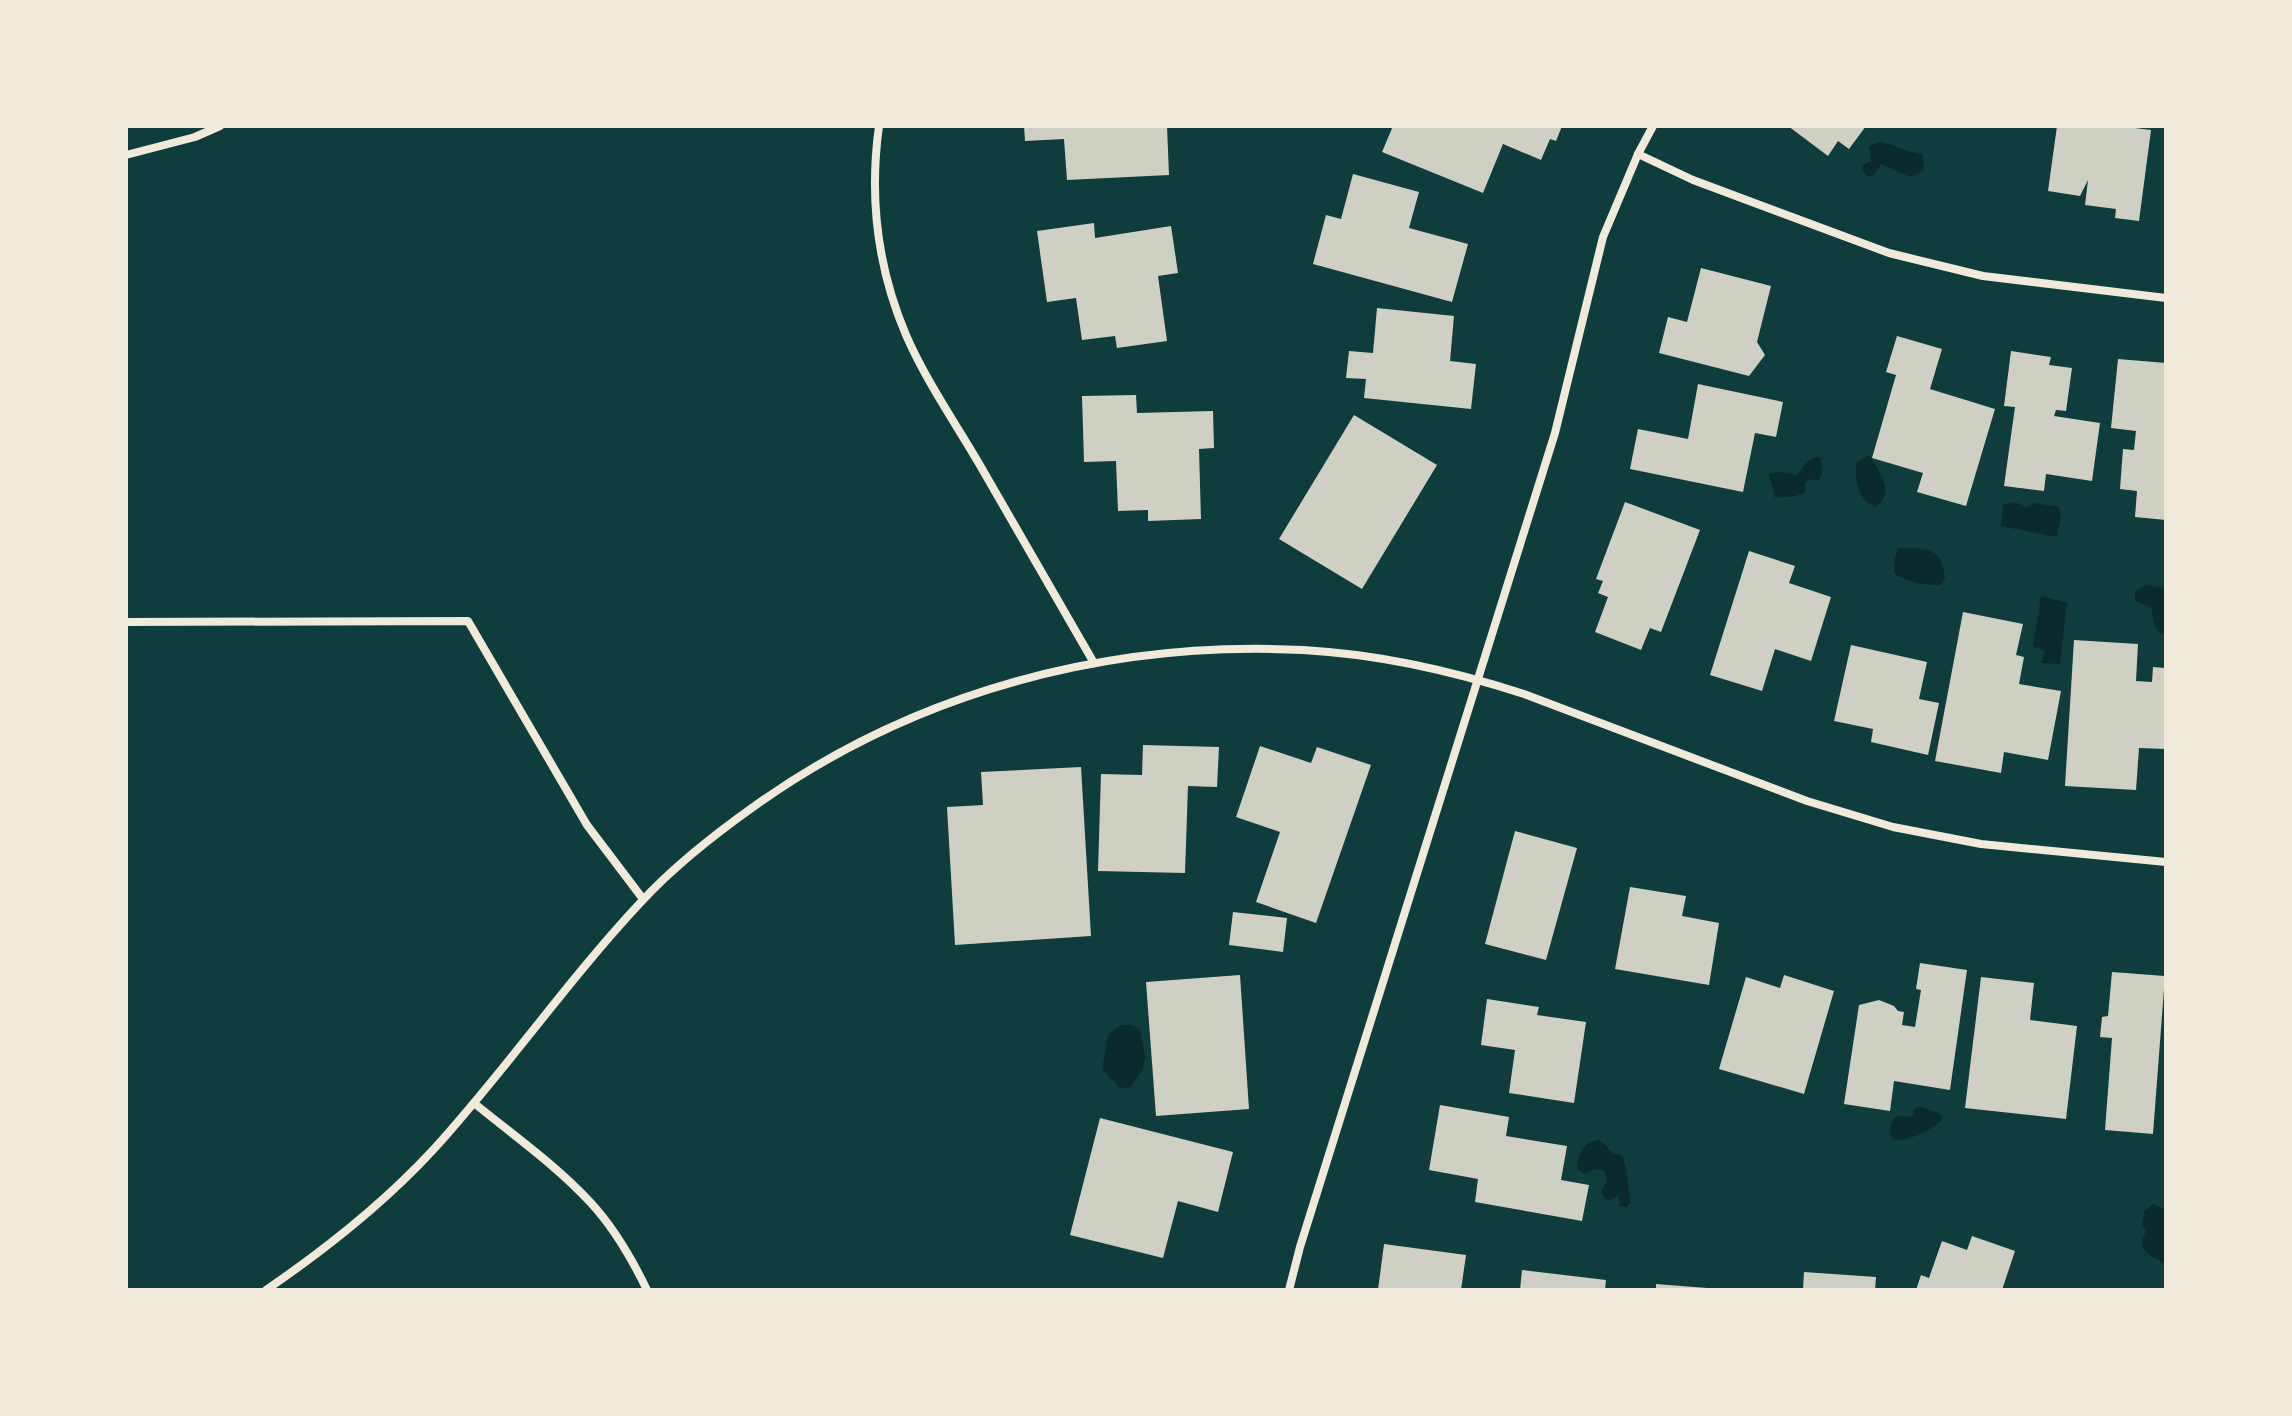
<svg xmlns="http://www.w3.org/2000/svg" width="2292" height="1416" font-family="Poppins,sans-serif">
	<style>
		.water { fill: #0a2a2b }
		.building { fill: #cfcfc3 }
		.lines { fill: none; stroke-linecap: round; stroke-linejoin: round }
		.minor { stroke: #f1e9da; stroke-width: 8 }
	</style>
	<rect width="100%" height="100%" fill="#0f3d3e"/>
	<g class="water">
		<path d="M1880 142C1895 144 1907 153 1922 154L1924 170 1910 177 1881 164 1874 175 1868 177 1862 171 1863 165 1871 161 1869 146Z"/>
		<path d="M1869 455C1880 472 1896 492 1876 507 1858 502 1854 478 1857 462Z"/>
		<polygon points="1815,457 1821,458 1822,475 1818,481 1810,479 1805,482 1805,493 1795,496 1775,498 1769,474 1779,472 1797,475 1806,463"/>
		<polygon points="2011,502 2021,504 2026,508 2034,503 2059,507 2061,517 2057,537 2001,526 2003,505"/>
		<path d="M1898 548C1925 548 1943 546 1945 579L1941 585C1925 585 1908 583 1894 573V561Z"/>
		<polygon points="2145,585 2166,588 2166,633 2161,634 2155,627 2151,607 2135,601 2135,591"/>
		<polygon points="2041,596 2067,603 2060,664 2041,663 2045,651 2033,646"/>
		<polygon points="1121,1025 1132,1025 1140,1030 1145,1057 1143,1069 1131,1087 1120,1088 1102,1070 1108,1035"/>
		<path d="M1918 1107C1925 1107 1936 1111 1942 1116V1120C1928 1132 1912 1140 1894 1140 1888 1132 1890 1127 1894 1118L1900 1116 1908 1117 1913 1116 1914 1110Z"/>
		<path d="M1600 1140 1613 1153 1622 1155C1628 1170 1627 1186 1631 1202L1627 1207 1619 1206V1195L1610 1200 1605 1199 1601 1192 1607 1180 1604 1171 1595 1169 1585 1174 1577 1169C1579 1152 1582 1142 1600 1140Z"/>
		<path d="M2153 1204 2163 1208 2166 1215V1264C2152 1257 2133 1248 2146 1232L2142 1224 2144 1212Z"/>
	</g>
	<g class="building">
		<polygon points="1024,126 1167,126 1169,175 1067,180 1064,139 1025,141"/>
		<polygon points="1393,126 1562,126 1556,141 1550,139 1541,160 1503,144 1483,193 1382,152"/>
		<polygon points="1788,126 1866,126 1849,149 1838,141 1828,156"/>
		<polygon points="2057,126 2119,126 2151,130 2139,221 2115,218 2116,209 2085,205 2088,180 2080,196 2048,191"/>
		<polygon points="1353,174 1419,192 1409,228 1468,244 1452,302 1313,264 1326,215 1341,219"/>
		<polygon points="1094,223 1095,238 1171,226 1178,273 1158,276 1167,341 1117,348 1115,336 1082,340 1076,298 1047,302 1037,231"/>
		<polygon points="1701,268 1771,286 1757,342 1765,355 1749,376 1659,353 1668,317 1687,322"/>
		<polygon points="1377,308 1454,316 1450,361 1476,364 1471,409 1364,398 1366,379 1346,378 1349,351 1373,353"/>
		<polygon points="1897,336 1942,349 1930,389 1995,409 1966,506 1917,492 1923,473 1872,458 1896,375 1886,372"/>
		<polygon points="2011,351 2051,357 2049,365 2072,368 2066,411 2056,410 2054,416 2100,423 2092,481 2046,474 2044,491 2004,486 2015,407 2004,406"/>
		<polygon points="2118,359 2166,363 2166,520 2135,517 2137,491 2120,489 2123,449 2134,450 2136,431 2111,428"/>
		<polygon points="1698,384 1783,402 1776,437 1755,433 1743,492 1630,469 1638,429 1688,439"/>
		<polygon points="1136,395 1137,413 1213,411 1214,448 1199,449 1201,519 1148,521 1148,510 1118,511 1116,461 1084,462 1082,396"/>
		<polygon points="1354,415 1437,465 1362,589 1279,539"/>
		<polygon points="1625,502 1700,530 1661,632 1650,628 1641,650 1595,632 1608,597 1598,593 1603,581 1596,579"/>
		<polygon points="1749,551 1795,566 1789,583 1831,597 1811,661 1775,649 1762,691 1710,675"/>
		<polygon points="1963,612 2023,624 2016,655 2024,657 2019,684 2061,691 2048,760 2004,752 2001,773 1935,761"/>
		<polygon points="2074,640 2138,644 2136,681 2152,682 2153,667 2166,668 2166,749 2139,748 2136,790 2065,786"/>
		<polygon points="1851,645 1927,662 1919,699 1939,703 1928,755 1871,742 1873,729 1834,721"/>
		<polygon points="1143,745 1219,747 1217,787 1188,786 1185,873 1098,871 1101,774 1142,775"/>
		<polygon points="1260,746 1311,763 1317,747 1371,765 1316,923 1256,902 1280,832 1236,817"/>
		<polygon points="1081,767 1091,936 955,945 947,807 983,805 981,772"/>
		<polygon points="1515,831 1577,848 1546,960 1485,944"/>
		<polygon points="1630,887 1686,896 1682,916 1719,923 1709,985 1615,969"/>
		<polygon points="1233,912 1287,918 1283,952 1229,945"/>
		<polygon points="1920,963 1967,970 1950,1090 1894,1081 1890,1111 1844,1104 1859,1005 1879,1000 1894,1006 1898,1011 1904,1012 1902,1025 1915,1027 1921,990 1916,989"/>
		<polygon points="2112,972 2165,976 2153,1134 2105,1130 2112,1038 2100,1037 2102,1017 2108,1016"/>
		<polygon points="1240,975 1249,1109 1156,1116 1146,982"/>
		<polygon points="1784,975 1834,991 1804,1094 1719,1069 1746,977 1780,988"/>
		<polygon points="1981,977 2034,983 2030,1020 2077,1026 2066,1119 1965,1108"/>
		<polygon points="1487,999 1539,1007 1537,1015 1586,1022 1574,1103 1509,1093 1515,1050 1481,1045"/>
		<polygon points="1440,1105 1509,1117 1506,1136 1567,1146 1561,1180 1589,1185 1582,1221 1475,1202 1478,1179 1429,1170"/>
		<polygon points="1100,1118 1233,1152 1218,1212 1178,1201 1163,1258 1070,1235"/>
		<polygon points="1972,1236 2015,1251 2002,1290 1916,1290 1921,1275 1929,1278 1942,1241 1967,1250"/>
		<polygon points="1384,1244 1466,1255 1461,1290 1378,1290"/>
		<polygon points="1522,1270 1606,1280 1605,1290 1520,1290"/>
		<polygon points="1804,1272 1876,1277 1875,1290 1803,1290"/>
		<polygon points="1656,1284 1707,1288 1707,1290 1656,1290"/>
	</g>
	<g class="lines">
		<g class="minor">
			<path d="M879 126C869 198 877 267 906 335 926 381 956 424 981 467 1019 532 1056 598 1094 663"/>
			<polyline points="1638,154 1693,180 1889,253 1983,276 2166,298"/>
			<polyline points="126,155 195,137 220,126"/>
			<polyline points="126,622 468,621 587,825 643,899"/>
			<path d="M474 1103C513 1135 556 1165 591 1203 614 1228 632 1259 647 1290"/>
			<path d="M266 1290C326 1249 384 1203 433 1150 506 1070 567 981 641 902 675 865 715 834 756 805 915 692 1108 640 1303 650 1377 654 1453 671 1524 694L1807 801 1893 827 1981 844 2166 862"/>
			<polyline points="1289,1290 1300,1247 1555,433 1603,237 1638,154 1653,126"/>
		</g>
	</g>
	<rect width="2292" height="1416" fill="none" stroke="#f1e9da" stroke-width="256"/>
</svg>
